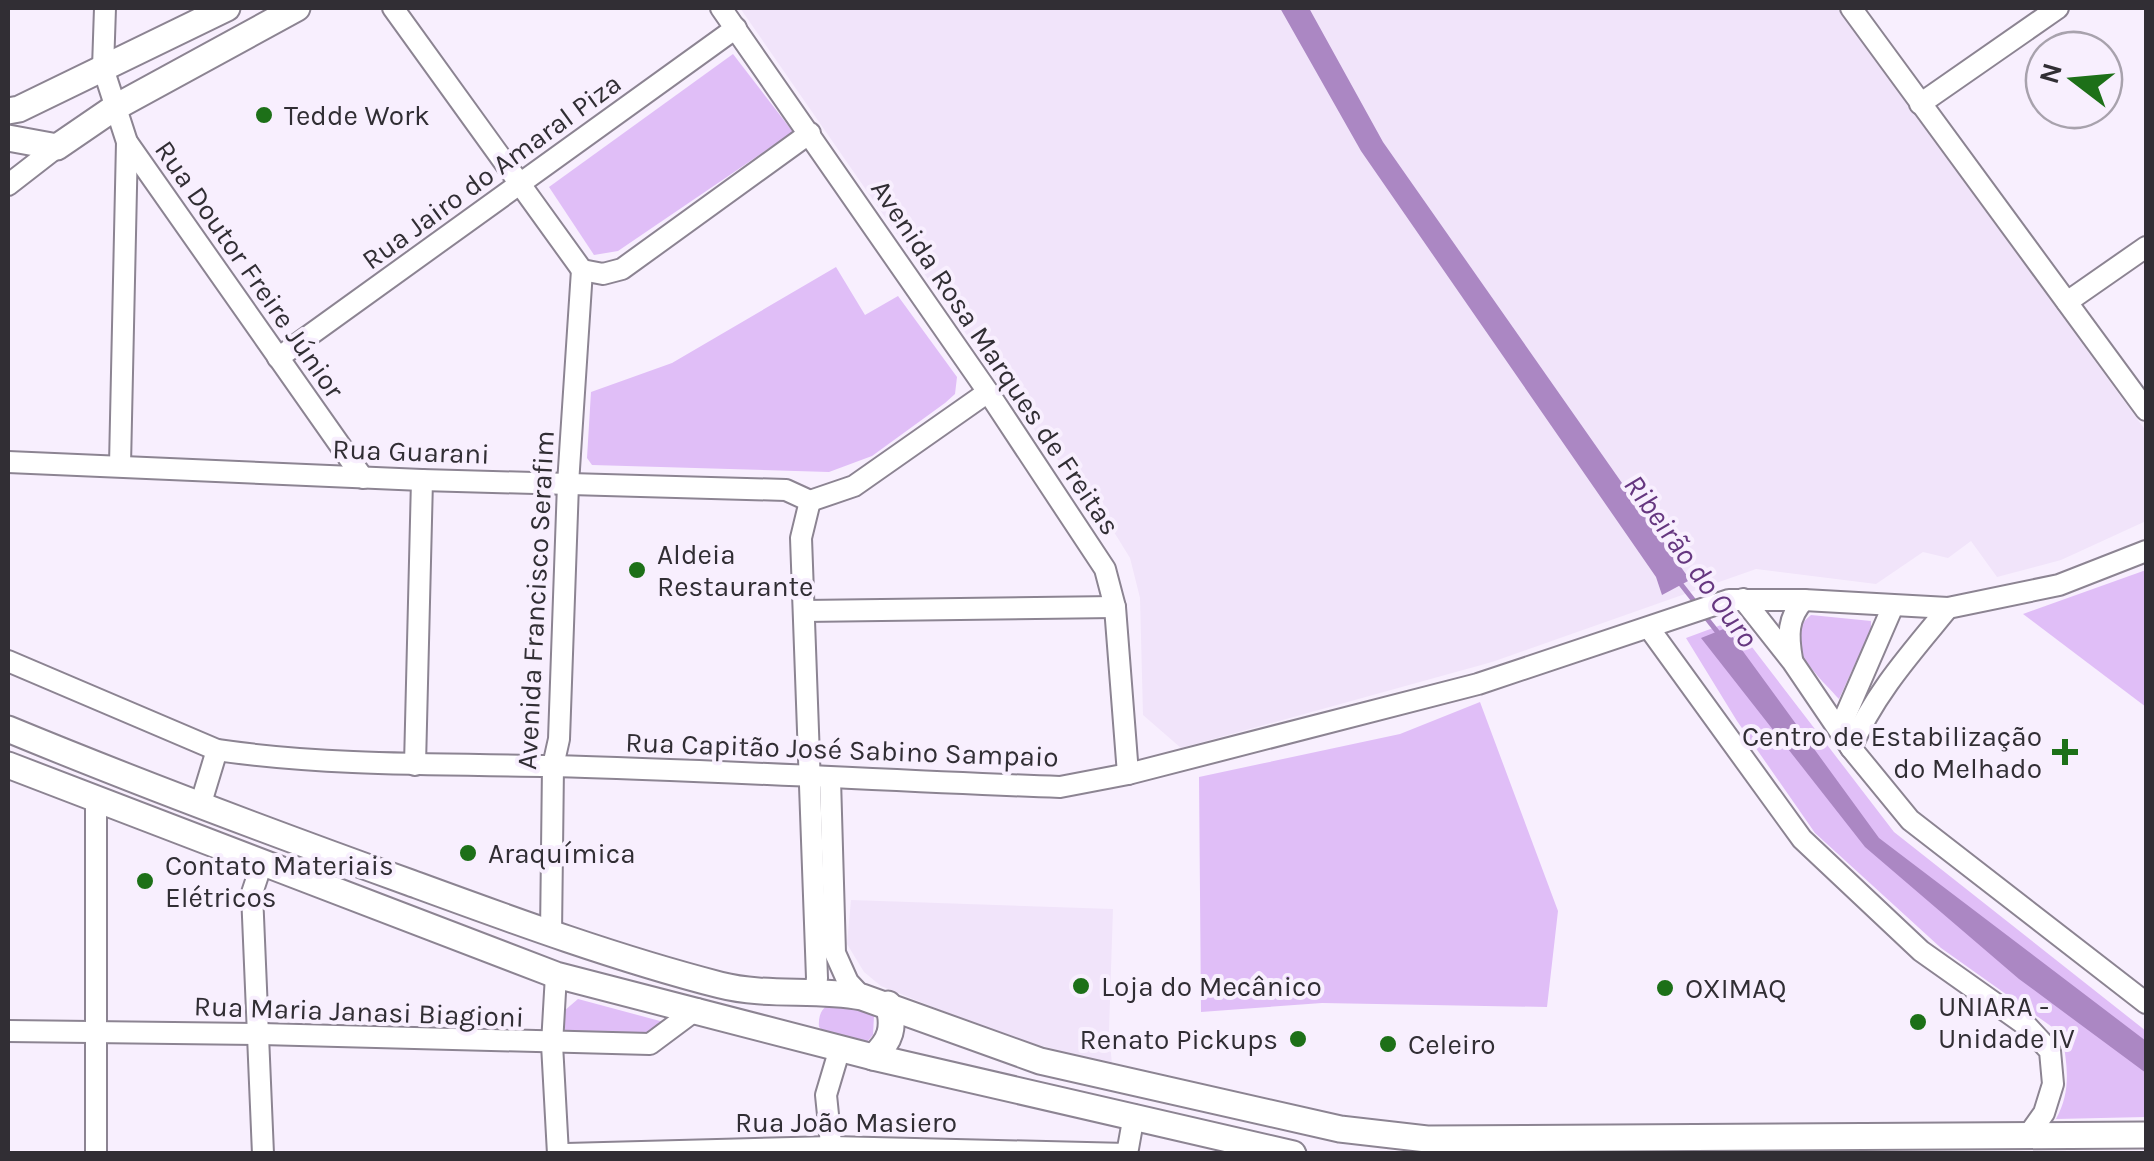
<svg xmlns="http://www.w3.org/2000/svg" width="2154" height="1161" font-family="Karla,sans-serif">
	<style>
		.built { fill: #f1e4fa }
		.green { fill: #e0bef7 }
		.water { fill: #ab87c3 }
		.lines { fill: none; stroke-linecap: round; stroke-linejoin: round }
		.stream { stroke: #ab87c3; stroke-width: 5 }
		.minor-casing { stroke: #8c8492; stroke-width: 24 }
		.major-casing { stroke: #8c8492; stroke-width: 29 }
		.minor { stroke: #fff; stroke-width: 20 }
		.major { stroke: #fff; stroke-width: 25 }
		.poi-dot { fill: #1d7018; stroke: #f8effe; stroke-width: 4 }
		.labels { text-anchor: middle; stroke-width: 8; stroke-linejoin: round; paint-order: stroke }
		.poi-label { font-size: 28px; fill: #312e34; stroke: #f8effe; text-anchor: start }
		.street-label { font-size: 28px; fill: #312e34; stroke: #f8effe }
		.water-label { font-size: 30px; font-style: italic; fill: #663780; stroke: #f8effe }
	</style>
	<rect width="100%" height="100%" fill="#f8effe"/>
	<g class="built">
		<polygon points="740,8 1837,8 2146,431 2146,521 2061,560 1997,577 1971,541 1948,558 1923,552 1876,584 1756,569 1492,662 1181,748 1143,715 1140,598 1130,558 1114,532 1016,406"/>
		<polygon points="851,900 1113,909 1109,1030 1112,1065 1002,1035 881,986 864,972 847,944"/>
	</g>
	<g class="green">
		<polygon points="733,54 793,132 618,251 594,255 549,187"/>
		<polygon points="836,267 865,315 898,296 957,377 955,394 945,403 872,456 829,472 592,465 587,458 591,392 672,363"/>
		<polygon points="2146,570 2146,707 2023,614"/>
		<path d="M1811 615 1871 621V629L1839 699C1819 676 1777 642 1811 615Z"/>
		<path d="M1732 621 1894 832 2146 1031V1117L2056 1119C2072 1090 2067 1065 2062 1034L1941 948 1815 833 1737 721 1686 638Z"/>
		<polygon points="1480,702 1558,911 1547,1007 1322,1003 1201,1012 1199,777 1400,734"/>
		<polygon points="578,999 660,1021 663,1023 650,1032 565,1033 564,1011"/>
		<path d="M833 1001 866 1008 874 1016 873 1035 866 1043 829 1037 819 1027C818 1014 822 1008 833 1001Z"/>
	</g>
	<g class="water">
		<polygon points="1280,8 1309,8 1383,142 1690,580 1662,595 1656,577 1361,151"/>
		<polygon points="1726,628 1879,838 2146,1041 2146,1073 2019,979 1865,847 1701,638"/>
	</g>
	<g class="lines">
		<g class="stream">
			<polyline points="1680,583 1698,606"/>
			<polyline points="1704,615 1719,634"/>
		</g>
		<defs>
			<g id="minor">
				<polyline points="105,8 103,68 127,142 363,478"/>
				<polyline points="393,8 582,270"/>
				<polyline points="721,8 988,392 1105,569 1115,607 1128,774"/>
				<polyline points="1851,8 2146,410"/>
				<polyline points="1920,104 2058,8"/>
				<polyline points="8,185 57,147"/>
				<polyline points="582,270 603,274 622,269 810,133"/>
				<polyline points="2067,302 2146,247"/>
				<polyline points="278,358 736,28"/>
				<polyline points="8,462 422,480 786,490 810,501"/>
				<polyline points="120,465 127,142"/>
				<polyline points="810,501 801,538 817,978 815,994"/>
				<polyline points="810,501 854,486 988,392"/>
				<polyline points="1743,599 1792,661 1851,748 1910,820 2146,1003"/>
				<polyline points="804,611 1115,607"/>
				<polyline points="1649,628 1802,839 1921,951 2027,1026 2050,1051 2053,1084 2044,1113 2029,1134"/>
				<path d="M1792 659C1788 636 1787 618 1804 600"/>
				<path d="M8 661 217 750C327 766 439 764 551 766 720 770 890 781 1060 787L1128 774 1478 684 1729 600H1804L1948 608 2059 585 2146 551"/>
				<polyline points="1840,728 1893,606"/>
				<path d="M1851 748C1874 694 1911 653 1948 608"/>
				<polyline points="415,765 422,480"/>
				<polyline points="830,779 835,953 848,982 862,997"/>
				<polyline points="200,806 217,750"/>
				<polyline points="262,863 252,893 263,1154"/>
				<polyline points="551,934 553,766 559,739 568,484 582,270"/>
				<polyline points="556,975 552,1044 558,1154"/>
				<polyline points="8,1031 261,1034 650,1044 697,1009"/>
				<polyline points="96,1154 96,801"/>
				<polyline points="566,1154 832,1147 1127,1154 1134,1115"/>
				<polyline points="832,1154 826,1095 840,1048"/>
			</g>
			<g id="major">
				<polyline points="8,111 19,109 227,8"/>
				<polyline points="8,138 57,147 114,108 297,8"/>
				<path d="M8 729C141 784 275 834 411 883 512 920 615 958 720 985 767 997 815 988 862 997L1040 1061 1340 1129 1427 1139 2146 1135"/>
				<polyline points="8,765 556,975 873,1057 1293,1154"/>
				<path d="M873 1057C891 1041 895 1027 888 1004"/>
			</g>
		</defs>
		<use href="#minor" class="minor-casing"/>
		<use href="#major" class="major-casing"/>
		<use href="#minor" class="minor"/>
		<use href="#major" class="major"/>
	</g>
	<g class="poi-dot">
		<circle cx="264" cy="115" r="10"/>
		<circle cx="637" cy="570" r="10"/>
		<path d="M2060 737h10v10h10v10h-10v10h-10v-10h-10v-10h10z"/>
		<circle cx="468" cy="853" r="10"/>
		<circle cx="145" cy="881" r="10"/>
		<circle cx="1081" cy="986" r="10"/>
		<circle cx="1665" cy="988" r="10"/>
		<circle cx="1918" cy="1022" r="10"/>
		<circle cx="1298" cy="1039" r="10"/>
		<circle cx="1388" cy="1044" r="10"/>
	</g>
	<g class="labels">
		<g class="poi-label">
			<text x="284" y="125">Tedde Work</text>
			<text x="657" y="564">Aldeia<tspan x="657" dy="32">Restaurante</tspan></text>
			<text x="2042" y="746" text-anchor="end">Centro de Estabilização<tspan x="2042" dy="32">do Melhado</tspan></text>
			<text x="488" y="863">Araquímica</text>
			<text x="165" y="875">Contato Materiais<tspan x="165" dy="32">Elétricos</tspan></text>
			<text x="1101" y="996">Loja do Mecânico</text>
			<text x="1685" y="998">OXIMAQ</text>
			<text x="1938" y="1016">UNIARA -<tspan x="1938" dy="32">Unidade IV</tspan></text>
			<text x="1278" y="1049" text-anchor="end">Renato Pickups</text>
			<text x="1408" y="1054">Celeiro</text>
		</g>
		<g class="street-label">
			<text transform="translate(491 171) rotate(-36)" y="10">Rua Jairo do Amaral Piza</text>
			<text transform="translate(250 269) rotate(55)" y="10">Rua Doutor Freire Júnior</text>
			<text transform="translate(996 357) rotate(56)" y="10">Avenida Rosa Marques de Freitas</text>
			<text transform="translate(411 451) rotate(2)" y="10">Rua Guarani</text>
			<text transform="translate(535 600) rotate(-87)" y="10">Avenida Francisco Serafim</text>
			<text transform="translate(842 749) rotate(2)" y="10">Rua Capitão José Sabino Sampaio</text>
			<text transform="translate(359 1011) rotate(2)" y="10">Rua Maria Janasi Biagioni</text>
			<text x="846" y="1132">Rua João Masiero</text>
		</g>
		<g class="water-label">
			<text transform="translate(1691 561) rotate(54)" y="10">Ribeirão do Ouro</text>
		</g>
	</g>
	<rect width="2154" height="1161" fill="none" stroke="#312e34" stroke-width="20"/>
	<g transform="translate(2074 80) rotate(286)"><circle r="48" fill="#f8effe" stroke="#a8a2ad" stroke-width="2.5"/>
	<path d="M0-8L18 38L0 25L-18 38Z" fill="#1d7018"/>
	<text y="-15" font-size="28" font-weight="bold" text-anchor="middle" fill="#312e34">N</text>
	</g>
</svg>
